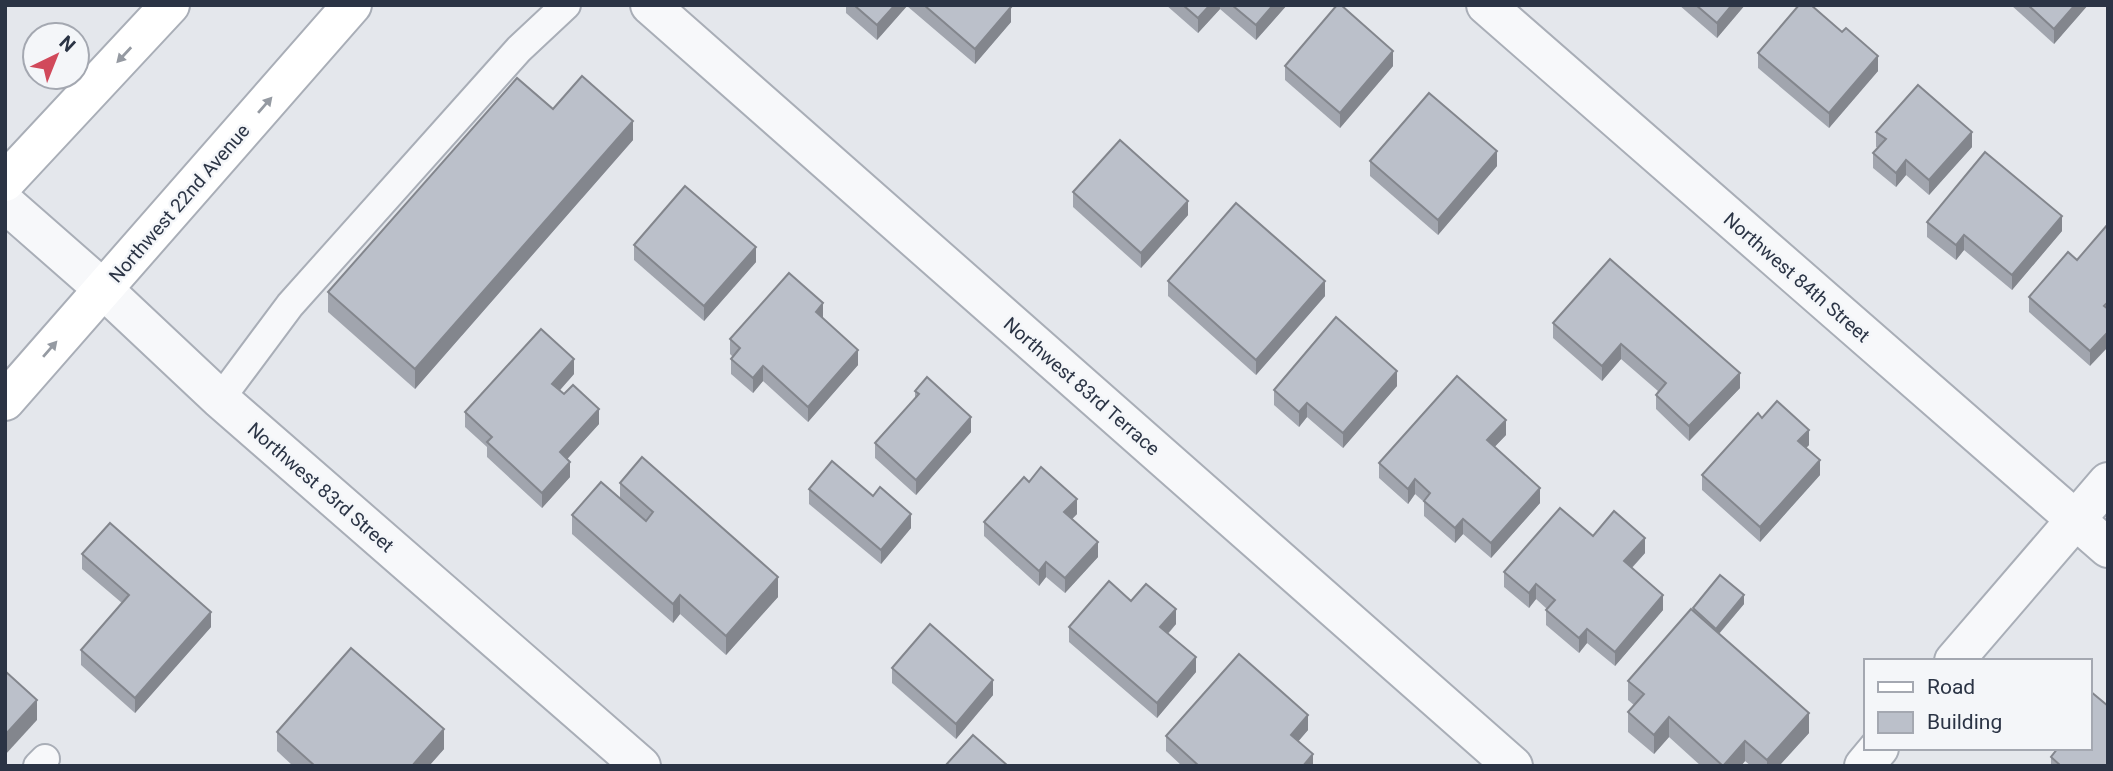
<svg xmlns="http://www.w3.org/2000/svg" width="2113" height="771" font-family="Roboto,sans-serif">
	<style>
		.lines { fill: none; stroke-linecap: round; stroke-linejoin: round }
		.lane-casing { stroke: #a9aeb7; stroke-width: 32 }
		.street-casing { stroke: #a9aeb7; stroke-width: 42 }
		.secondary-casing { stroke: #a9aeb7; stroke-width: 42 }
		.lane { stroke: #f7f8fa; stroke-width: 28 }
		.street { stroke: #f7f8fa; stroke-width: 38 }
		.secondary { stroke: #fff; stroke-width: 38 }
		.wall { fill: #a1a5ae }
		.shaded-wall { fill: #83868d }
		.building { fill: #bbc0ca; stroke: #83868d; stroke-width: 2 }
		.oneway { fill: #959aa2 }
		.labels { text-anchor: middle; stroke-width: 5; stroke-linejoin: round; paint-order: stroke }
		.street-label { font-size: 19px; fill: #2b3445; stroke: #f4f6f9 }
	</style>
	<rect width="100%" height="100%" fill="#e4e7ec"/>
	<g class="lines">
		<defs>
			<g id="lane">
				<polyline points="220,399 290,305 519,49 566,5"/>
				<polyline points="38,766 45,759"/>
			</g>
			<g id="street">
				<polyline points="650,5 1513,766"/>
				<polyline points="1486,5 2108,548"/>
				<polyline points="5,203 103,289 220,399 641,766"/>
				<polyline points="1954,661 2108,482"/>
				<polyline points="1864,766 1879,748"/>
			</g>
			<g id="secondary">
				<polyline points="5,182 170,5"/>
				<polyline points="5,401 352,5"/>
			</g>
		</defs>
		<use href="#lane" class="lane-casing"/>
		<use href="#street" class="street-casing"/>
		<use href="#secondary" class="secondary-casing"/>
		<use href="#lane" class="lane"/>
		<use href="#street" class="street"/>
		<use href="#secondary" class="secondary"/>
	</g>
	<g class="wall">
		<polygon points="846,5 1009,5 1011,22 975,64 907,6 877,40 846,13"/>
		<polygon points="1166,5 1287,5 1256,40 1220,9 1198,33"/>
		<polygon points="1679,5 1745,5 1717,38"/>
		<polygon points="2011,5 2088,5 2054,44"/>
		<polygon points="1758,53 1878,71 1829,128 1758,68"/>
		<polygon points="1285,66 1393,66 1340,128 1285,80"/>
		<polygon points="553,109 633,140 415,389 328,312 328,292"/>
		<polygon points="1876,132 1972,147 1929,195 1906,175 1896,187 1873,168 1873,153 1878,148 1876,147"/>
		<polygon points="1370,161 1497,166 1438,235 1370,176"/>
		<polygon points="1073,192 1188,215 1141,268 1073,207"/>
		<polygon points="1927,222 2062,231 2012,290 1964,250 1956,260 1927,237"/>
		<polygon points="2108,224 2090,366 2029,312 2029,297 2077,260"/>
		<polygon points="634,245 756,262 704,321 634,260"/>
		<polygon points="1610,259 1740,388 1689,441 1656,409 1656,395 1658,391 1621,359 1602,381 1553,338 1553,323"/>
		<polygon points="1168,281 1325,296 1256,375 1168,296"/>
		<polygon points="823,318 858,365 808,422 763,381 753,393 731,374 731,359 733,357 730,354 730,339"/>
		<polygon points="574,374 560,390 599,424 567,459 570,477 542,508 487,457 487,447 465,427 465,412"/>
		<polygon points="1397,386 1343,448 1307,417 1299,427 1274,405 1274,390"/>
		<polygon points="915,391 971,432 916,495 875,458 875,443 915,398"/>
		<polygon points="1762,418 1809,445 1806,448 1820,475 1760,542 1702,490 1702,475"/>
		<polygon points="1506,435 1494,447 1540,503 1491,558 1463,534 1455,543 1424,516 1424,502 1415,494 1408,504 1379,478 1379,463"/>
		<polygon points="1029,482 1077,514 1072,519 1098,557 1065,593 1046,577 1039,586 984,536 984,522"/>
		<polygon points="620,483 778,597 726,655 680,614 673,623 572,534 572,515 620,498"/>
		<polygon points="809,489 911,528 881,564 809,504"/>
		<polygon points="1593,536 1645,553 1632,568 1663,610 1615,666 1587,643 1579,653 1546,625 1546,610 1547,609 1536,599 1529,608 1504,587 1504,572"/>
		<polygon points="82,554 211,627 135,713 81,665 81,650 122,603 82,569"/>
		<polygon points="1131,601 1176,624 1168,634 1196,672 1157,718 1069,642 1069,627"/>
		<polygon points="1744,604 1719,634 1809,733 1779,766 1751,766 1745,761 1741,766 1701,766 1669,737 1654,754 1628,732 1628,712 1634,705 1628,700 1628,681 1693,610 1693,608"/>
		<polygon points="892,668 993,695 956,739 892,683"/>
		<polygon points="1308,730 1298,741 1313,766 1182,766 1166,751 1166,736"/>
		<polygon points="277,732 444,749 429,766 293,766 277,751"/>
		<polygon points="2051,757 2108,766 2051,766"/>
	</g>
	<g class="shaded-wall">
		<polygon points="895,5 907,6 877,40 877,25"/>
		<polygon points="1210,5 1220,5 1220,9 1198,33 1198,18"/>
		<polygon points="1273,5 1287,5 1256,40 1256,25"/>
		<polygon points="1732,5 1745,5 1717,38 1717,23"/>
		<polygon points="2075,5 2088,5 2054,44 2054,29"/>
		<polygon points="1011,7 1011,22 975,64 975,49"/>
		<polygon points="1393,51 1393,66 1340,128 1340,113"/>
		<polygon points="1878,56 1878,71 1829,128 1829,113"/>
		<polygon points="633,121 633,140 415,389 415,369"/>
		<polygon points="1972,132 1972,147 1929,195 1929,180"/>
		<polygon points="1497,151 1497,166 1438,235 1438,220"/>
		<polygon points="1906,160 1906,175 1896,187 1896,173"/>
		<polygon points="1188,201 1188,215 1141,268 1141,253"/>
		<polygon points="2062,216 2062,231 2012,290 2012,275"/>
		<polygon points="1964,235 1964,250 1956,260 1956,245"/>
		<polygon points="756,247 756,262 704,321 704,306"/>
		<polygon points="1325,281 1325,296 1256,375 1256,360"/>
		<polygon points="823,303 823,318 816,312"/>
		<polygon points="2108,332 2108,347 2090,366 2090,351"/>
		<polygon points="1621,344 1621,359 1602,381 1602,366"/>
		<polygon points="858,350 858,365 808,422 808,407"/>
		<polygon points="574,359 574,374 552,399 552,384"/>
		<polygon points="763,366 763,381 753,393 753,378"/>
		<polygon points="1397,371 1397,386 1343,448 1343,433"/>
		<polygon points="1740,373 1740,388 1689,441 1689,426"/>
		<polygon points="1307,403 1307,417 1299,427 1299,412"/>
		<polygon points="599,409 599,424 560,467 560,452"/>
		<polygon points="971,417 971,432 916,495 916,480"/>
		<polygon points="1506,420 1506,435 1487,455 1487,440"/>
		<polygon points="1809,430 1809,445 1798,456 1798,441"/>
		<polygon points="1820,460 1820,475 1760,542 1760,527"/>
		<polygon points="570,462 570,477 542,508 542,493"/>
		<polygon points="1415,479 1415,494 1408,504 1408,489"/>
		<polygon points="1540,488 1540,503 1491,558 1491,543"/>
		<polygon points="1077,499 1077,514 1064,527 1064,512"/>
		<polygon points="911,514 911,528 881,564 881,550"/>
		<polygon points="1463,519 1463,534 1455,543 1455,528"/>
		<polygon points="1645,538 1645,553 1624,576 1624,561"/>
		<polygon points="1098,542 1098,557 1065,593 1065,578"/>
		<polygon points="1046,562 1046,577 1039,586 1039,571"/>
		<polygon points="778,577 778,597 726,655 726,636"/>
		<polygon points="1536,584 1536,599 1529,608 1529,593"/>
		<polygon points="680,595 680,614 673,623 673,604"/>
		<polygon points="1663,595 1663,610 1615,666 1615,652"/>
		<polygon points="1744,595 1744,604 1716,637 1716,629"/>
		<polygon points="1176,609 1176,624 1160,642 1160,627"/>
		<polygon points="211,612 211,627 135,713 135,698"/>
		<polygon points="1587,629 1587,643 1579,653 1579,638"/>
		<polygon points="1196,657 1196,672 1157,718 1157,703"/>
		<polygon points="993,680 993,695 956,739 956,724"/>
		<polygon points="37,700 37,720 5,755 5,735"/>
		<polygon points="1809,713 1809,733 1779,766 1767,766 1767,760"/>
		<polygon points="1308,715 1308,730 1291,750 1291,735"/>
		<polygon points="1669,717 1669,737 1654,754 1654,735"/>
		<polygon points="444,729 444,749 429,766 412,766"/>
		<polygon points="1745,741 1745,761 1741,766 1723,766"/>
		<polygon points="1313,754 1313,766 1303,766"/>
	</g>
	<g class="building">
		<polygon points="854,5 895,5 877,25"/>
		<polygon points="924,5 1009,5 1011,7 975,49"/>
		<polygon points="1183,5 1210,5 1198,18"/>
		<polygon points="1232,5 1273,5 1256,25"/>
		<polygon points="1337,5 1341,5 1393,51 1340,113 1285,66"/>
		<polygon points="1696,5 1732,5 1717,23"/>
		<polygon points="1799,5 1811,5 1842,32 1846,28 1878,56 1829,113 1758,53"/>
		<polygon points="2028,5 2075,5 2054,29"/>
		<polygon points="582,76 633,121 415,369 328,292 517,78 553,109"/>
		<polygon points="1918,85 1972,132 1929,180 1906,160 1896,173 1873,153 1886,139 1876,132"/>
		<polygon points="1429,93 1497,151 1438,220 1370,161"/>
		<polygon points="1120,140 1188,201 1141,253 1073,192"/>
		<polygon points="1985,152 2062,216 2012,275 1964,235 1956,245 1927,222"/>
		<polygon points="685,186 756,247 704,306 634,245"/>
		<polygon points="1236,203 1325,281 1256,360 1168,281"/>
		<polygon points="2108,224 2108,302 2104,306 2108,309 2108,332 2090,351 2029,297 2068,252 2077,260"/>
		<polygon points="1610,259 1740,373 1689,426 1656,395 1666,383 1621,344 1602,366 1553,323"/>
		<polygon points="789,273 823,303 816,312 858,350 808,407 763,366 753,378 731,359 740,348 730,339"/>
		<polygon points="1336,317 1397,371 1343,433 1307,403 1299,412 1274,390"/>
		<polygon points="541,329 574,359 552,384 564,394 573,385 599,409 560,452 570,462 542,493 487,442 492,437 465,412"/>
		<polygon points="1457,376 1506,420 1487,440 1540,488 1491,543 1463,519 1455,528 1424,501 1430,493 1415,479 1408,489 1379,463"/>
		<polygon points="927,377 971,417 916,480 875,443 919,394 915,391"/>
		<polygon points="1777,401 1809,430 1798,441 1820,460 1760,527 1702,475 1758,413 1762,418"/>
		<polygon points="642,457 778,577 726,636 680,595 673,604 572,515 601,482 646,521 653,512 620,483"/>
		<polygon points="832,461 873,496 880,487 911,514 881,550 809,489"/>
		<polygon points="1041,467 1077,499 1064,512 1098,542 1065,578 1046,562 1039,571 984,522 1024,477 1029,482"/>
		<polygon points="1560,508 1593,536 1614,511 1645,538 1624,561 1663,595 1615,652 1587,629 1579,638 1546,610 1555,600 1536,584 1529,593 1504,572"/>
		<polygon points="110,523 211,612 135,698 81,650 129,595 82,554"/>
		<polygon points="1720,575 1744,595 1716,629 1693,608"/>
		<polygon points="1109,581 1131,601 1146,584 1176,609 1160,627 1196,657 1157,703 1069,627"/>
		<polygon points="1691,609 1809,713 1767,760 1745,741 1723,766 1669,717 1654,735 1628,712 1644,694 1628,681"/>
		<polygon points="930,624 993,680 956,724 892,668"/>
		<polygon points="351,648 444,729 412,766 315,766 277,732"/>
		<polygon points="1239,654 1308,715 1291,735 1313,754 1303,766 1199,766 1166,736"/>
		<polygon points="5,671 37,700 5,735"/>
		<polygon points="2090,691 2108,706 2108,766 2061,766 2051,757 2058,748 2090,748"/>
		<polygon points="973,735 1008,766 945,766"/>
	</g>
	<defs><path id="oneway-solid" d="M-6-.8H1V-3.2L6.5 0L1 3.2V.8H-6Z" transform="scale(1.75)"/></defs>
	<g class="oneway">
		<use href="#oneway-solid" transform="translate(124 55) rotate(133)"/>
		<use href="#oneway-solid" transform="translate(265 105) rotate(-49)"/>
		<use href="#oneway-solid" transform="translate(50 349) rotate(-49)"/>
	</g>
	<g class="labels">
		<g class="street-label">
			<text transform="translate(179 203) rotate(-49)" y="7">Northwest 22nd Avenue</text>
			<text transform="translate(1797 277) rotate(41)" y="7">Northwest 84th Street</text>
			<text transform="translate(1082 386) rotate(41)" y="7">Northwest 83rd Terrace</text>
			<text transform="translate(321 487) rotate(41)" y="7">Northwest 83rd Street</text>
		</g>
	</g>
	<rect width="2113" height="771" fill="none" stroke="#2b3445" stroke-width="14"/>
	<rect x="1864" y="659" width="228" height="91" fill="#f4f6f9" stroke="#a4a8b1" stroke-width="2"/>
	<rect x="1878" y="682" width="35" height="10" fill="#ffffff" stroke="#a4a8b1" stroke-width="2"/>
	<text x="1927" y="694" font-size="21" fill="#2b3445">Road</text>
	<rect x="1878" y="712" width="35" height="21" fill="#bbc0ca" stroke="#a4a8b1" stroke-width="2"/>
	<text x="1927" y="729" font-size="21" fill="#2b3445">Building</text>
	<g transform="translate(56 56) rotate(43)"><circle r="33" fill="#f4f6f9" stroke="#a4a8b1" stroke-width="2"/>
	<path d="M0-5L12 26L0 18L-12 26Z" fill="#d1495b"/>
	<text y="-10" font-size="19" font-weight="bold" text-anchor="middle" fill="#2b3445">N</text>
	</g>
</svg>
